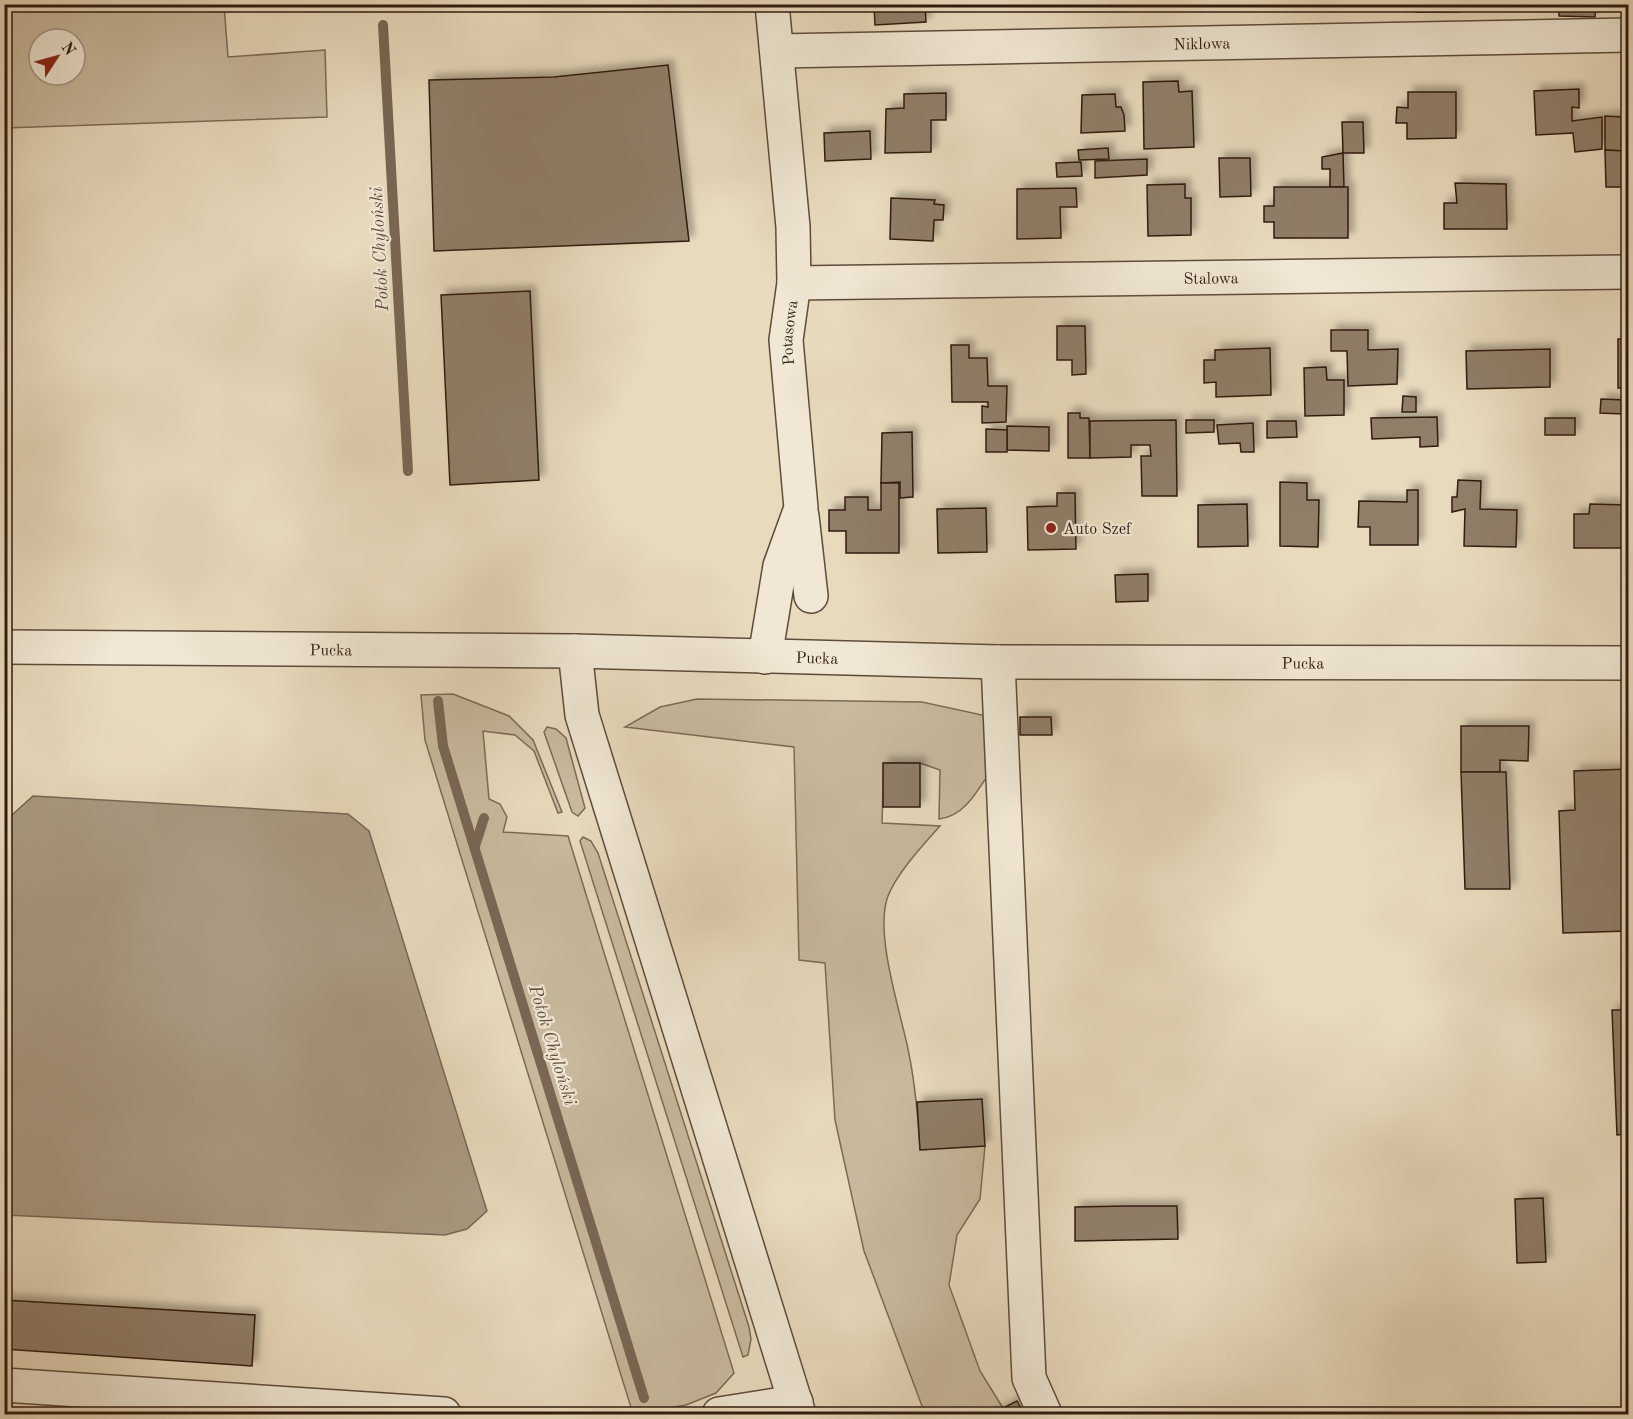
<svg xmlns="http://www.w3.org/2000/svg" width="1633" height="1419" font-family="'Old Standard TT',serif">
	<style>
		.green { fill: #c9ba9f; stroke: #7c6a57; stroke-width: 1.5; fill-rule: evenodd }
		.water { fill: #a99982; stroke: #796754; stroke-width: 1.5 }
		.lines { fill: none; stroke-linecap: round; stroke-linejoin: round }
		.stream { stroke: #796754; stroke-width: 10 }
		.building { fill: #907e69; stroke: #301b0f; stroke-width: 1.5; filter: url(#shadow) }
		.minor-casing { stroke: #5e4b3a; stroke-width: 36 }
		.minor { stroke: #f0e7d4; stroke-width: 33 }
		.poi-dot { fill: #8f2418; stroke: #f0e7d4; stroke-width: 2 }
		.labels { text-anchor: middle; stroke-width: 4.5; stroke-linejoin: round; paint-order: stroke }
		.street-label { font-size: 16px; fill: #301b0f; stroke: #f0e7d4 }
		.poi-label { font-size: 16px; fill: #301b0f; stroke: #f0e7d4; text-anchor: start }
		.water-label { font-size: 18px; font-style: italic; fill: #604d3d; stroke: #f0e7d4 }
	</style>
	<defs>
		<filter id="shadow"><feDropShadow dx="5.5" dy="-5.5" stdDeviation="3" flood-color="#0004"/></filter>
	</defs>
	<rect width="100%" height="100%" fill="#e8dabd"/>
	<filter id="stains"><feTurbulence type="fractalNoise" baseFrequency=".00333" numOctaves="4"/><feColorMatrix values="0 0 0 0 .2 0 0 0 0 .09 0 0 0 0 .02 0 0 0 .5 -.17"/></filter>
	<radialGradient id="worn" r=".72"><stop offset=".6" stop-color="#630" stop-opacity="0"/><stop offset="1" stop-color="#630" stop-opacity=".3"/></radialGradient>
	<g class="green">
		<path d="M4 5H224L228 57 325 50 327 117 5 128ZM39 39H75V75H39Z"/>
		<polygon points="453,694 509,716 533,740 562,812 558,813 534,751 515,735 483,731 489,799 500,804 507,817 503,832 568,836 734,1373 716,1393 686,1405 633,1414 425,740 421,695"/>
		<path d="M697 699 922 702 987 716 992 769C979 788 965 817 939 819L940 770 920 763H884L882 823 940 826C923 845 897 873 888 896 874 933 900 1010 908 1049 915 1082 918 1115 920 1149L985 1146 980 1199 957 1235 949 1285 980 1371 1003 1408 991 1414H925L864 1251 835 1120 825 963 799 960 794 747 625 727 660 707Z"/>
		<polygon points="547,727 556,729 566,738 585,808 578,816 572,812 544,732"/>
		<polygon points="583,837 591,841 598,853 749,1327 751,1339 748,1355 743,1357 580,841"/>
	</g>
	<polygon class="water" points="33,796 348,814 369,831 487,1211 467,1229 445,1235 5,1215 5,838 12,815"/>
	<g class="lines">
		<g class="stream">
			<polyline points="383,25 408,471"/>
			<polyline points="438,701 443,746 644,1398"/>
			<polyline points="475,846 484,818"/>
		</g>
	</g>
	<g class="building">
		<polygon points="874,4 925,4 926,22 875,25"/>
		<polygon points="1033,4 1080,4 1080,9 1033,10"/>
		<rect x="1293" y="4" width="43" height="3"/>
		<rect x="1416" y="4" width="43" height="8"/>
		<polygon points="1559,4 1596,4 1595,17 1559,16"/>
		<polygon points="668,65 689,241 434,251 429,80 554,77"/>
		<polygon points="1178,81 1179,92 1192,91 1194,147 1144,149 1143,82"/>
		<polygon points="1579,89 1579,108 1572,107 1572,121 1602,117 1602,149 1575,152 1573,133 1536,135 1534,91"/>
		<polygon points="1408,92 1456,92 1456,138 1407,139 1407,123 1396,123 1397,107 1408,108"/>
		<polygon points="946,93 946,120 931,120 931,152 885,153 886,109 904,108 904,94"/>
		<polygon points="1115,94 1116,107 1121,107 1124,115 1125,131 1081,133 1082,95"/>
		<polygon points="1605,116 1623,117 1621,145 1626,145 1625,151 1605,150"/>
		<polygon points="1342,122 1363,122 1364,153 1343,153"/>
		<polygon points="870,131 871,159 825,161 824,133"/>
		<polygon points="1108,148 1109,159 1079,160 1078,150"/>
		<polygon points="1605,150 1625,151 1626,187 1606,187"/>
		<polygon points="1343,153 1344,187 1330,187 1330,169 1322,169 1322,157"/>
		<polygon points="1219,158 1250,158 1251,196 1220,197"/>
		<polygon points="1147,159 1147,175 1095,178 1095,161"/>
		<polygon points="1081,162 1082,176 1057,177 1056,163"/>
		<polygon points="1455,183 1506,184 1507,229 1444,229 1444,203 1457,203"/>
		<polygon points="1185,184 1185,198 1191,198 1191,235 1148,236 1147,185"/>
		<polygon points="1274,187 1348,187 1348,238 1274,238 1274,222 1264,222 1264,206 1274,206"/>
		<polygon points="1076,188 1077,207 1060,207 1061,238 1017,239 1017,189"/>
		<polygon points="891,198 935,200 934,204 944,205 943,220 934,220 933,241 890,239"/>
		<polygon points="530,291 539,480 450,485 441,295"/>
		<polygon points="1057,326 1085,326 1086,374 1072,375 1072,360 1057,360"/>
		<polygon points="1331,330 1368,330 1368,350 1398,349 1397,384 1348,386 1347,351 1331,351"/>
		<rect x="1618" y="339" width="10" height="49"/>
		<polygon points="951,345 969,345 969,358 987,358 988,386 1007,386 1006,422 982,423 982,406 988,407 988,402 952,402"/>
		<polygon points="1270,348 1271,395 1216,397 1216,382 1204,383 1204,360 1215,360 1215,350"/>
		<polygon points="1550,349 1550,387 1467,389 1466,351"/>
		<polygon points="1326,367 1327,380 1344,380 1344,415 1305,416 1304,368"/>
		<polygon points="1403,396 1416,397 1416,412 1402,412"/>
		<polygon points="1601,399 1625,400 1624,414 1600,413"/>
		<polygon points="1068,413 1080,413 1080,418 1089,418 1090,458 1068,458"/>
		<polygon points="1437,417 1438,446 1420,447 1420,437 1372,439 1371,418"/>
		<rect x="1545" y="418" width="30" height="17"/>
		<polygon points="1176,420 1177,496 1142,496 1141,456 1151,456 1150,445 1131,445 1131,457 1090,458 1090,421"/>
		<polygon points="1186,420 1214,420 1214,432 1186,433"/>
		<polygon points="1267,421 1296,421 1297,437 1267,438"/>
		<polygon points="1253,423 1254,452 1241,452 1240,443 1219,444 1217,425"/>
		<polygon points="1007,426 1049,427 1049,451 1007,450"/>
		<polygon points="986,429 1007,430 1007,452 986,452"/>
		<polygon points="912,432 913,497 900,498 900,482 881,483 882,433"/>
		<polygon points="1458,480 1481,481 1480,509 1517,510 1516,547 1464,546 1465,509 1452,512 1452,497 1457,497"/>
		<polygon points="1280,482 1307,483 1307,500 1319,500 1318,547 1280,546"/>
		<polygon points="881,483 899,483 899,553 846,553 846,531 829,531 829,510 845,510 845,497 868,497 868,510 881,510"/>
		<polygon points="1407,490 1418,490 1418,545 1370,545 1370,527 1358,527 1359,501 1407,502"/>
		<polygon points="1057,493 1075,493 1076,549 1028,550 1027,507 1057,506"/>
		<polygon points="1247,504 1248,546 1198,547 1198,505"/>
		<polygon points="1590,504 1628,505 1628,548 1574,548 1574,514 1589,514"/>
		<polygon points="986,508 987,552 938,553 937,509"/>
		<polygon points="1148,574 1148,601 1116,602 1115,575"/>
		<polygon points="1020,717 1051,717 1052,735 1020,735"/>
		<polygon points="1461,726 1529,726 1528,761 1500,760 1500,772 1461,772"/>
		<rect x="883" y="763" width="37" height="44"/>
		<polygon points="1628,769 1628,931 1563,933 1559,811 1575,810 1574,771"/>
		<polygon points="1461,772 1506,772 1510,889 1465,889"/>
		<polygon points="1612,1010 1628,1010 1628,1134 1617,1135"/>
		<polygon points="982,1099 985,1146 920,1150 917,1102"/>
		<polygon points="1543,1198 1546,1262 1517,1263 1515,1199"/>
		<polygon points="1126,1206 1177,1206 1178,1239 1075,1241 1075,1207"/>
		<polygon points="4,1300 255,1315 252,1366 4,1349"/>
		<polygon points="1017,1401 1024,1414 991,1414"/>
	</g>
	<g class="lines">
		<defs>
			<g id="minor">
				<path id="s1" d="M778 51 1628 35"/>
				<path id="s2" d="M794 283 1628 272"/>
				<polyline points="802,516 811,596"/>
				<path id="s3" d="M4 647 575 651 998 662 1628 663"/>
				<polyline points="575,651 582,715 799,1414"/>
				<path id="s4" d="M765 657 780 566 801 508 786 340 794 283 793 227 772 4"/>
				<polyline points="998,662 1029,1378 1045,1414"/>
				<polyline points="4,1385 444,1414"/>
				<polyline points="719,1414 796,1402"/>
			</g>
		</defs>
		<use href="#minor" class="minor-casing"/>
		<use href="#minor" class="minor"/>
	</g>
	<circle class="poi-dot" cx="1051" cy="528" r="6"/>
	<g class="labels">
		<g class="street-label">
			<text dy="6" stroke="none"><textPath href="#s1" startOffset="424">Niklowa</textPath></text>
			<text dy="6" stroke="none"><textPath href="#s2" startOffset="417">Stalowa</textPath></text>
			<text dy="6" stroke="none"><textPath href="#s4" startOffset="330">Potasowa</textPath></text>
			<text dy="6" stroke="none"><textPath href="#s3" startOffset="327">Pucka</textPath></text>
			<text dy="6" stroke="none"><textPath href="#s3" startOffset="813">Pucka</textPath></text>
			<text dy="6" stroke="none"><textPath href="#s3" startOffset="1299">Pucka</textPath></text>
		</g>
		<g class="poi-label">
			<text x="1063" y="534">Auto Szef</text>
		</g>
		<g class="water-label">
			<text transform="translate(379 249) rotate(-93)" y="6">Potok Chyloński</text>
			<text transform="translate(553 1045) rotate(73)" y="6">Potok Chyloński</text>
		</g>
	</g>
	<rect width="1633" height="1419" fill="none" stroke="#e8dabd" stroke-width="24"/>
	<rect x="6" y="6" width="1621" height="1407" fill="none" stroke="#301b0f" stroke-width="3"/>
	<rect x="12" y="12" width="1609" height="1395" fill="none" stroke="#301b0f" stroke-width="1.5"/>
	<g transform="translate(57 57) rotate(54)"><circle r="28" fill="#f0e7d4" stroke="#a39585" stroke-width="1.5"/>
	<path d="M0-4.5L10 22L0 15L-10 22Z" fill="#8f2418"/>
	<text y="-9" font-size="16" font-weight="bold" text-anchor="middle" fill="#301b0f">N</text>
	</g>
	<rect width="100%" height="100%" filter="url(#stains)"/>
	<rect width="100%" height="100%" fill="url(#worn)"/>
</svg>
